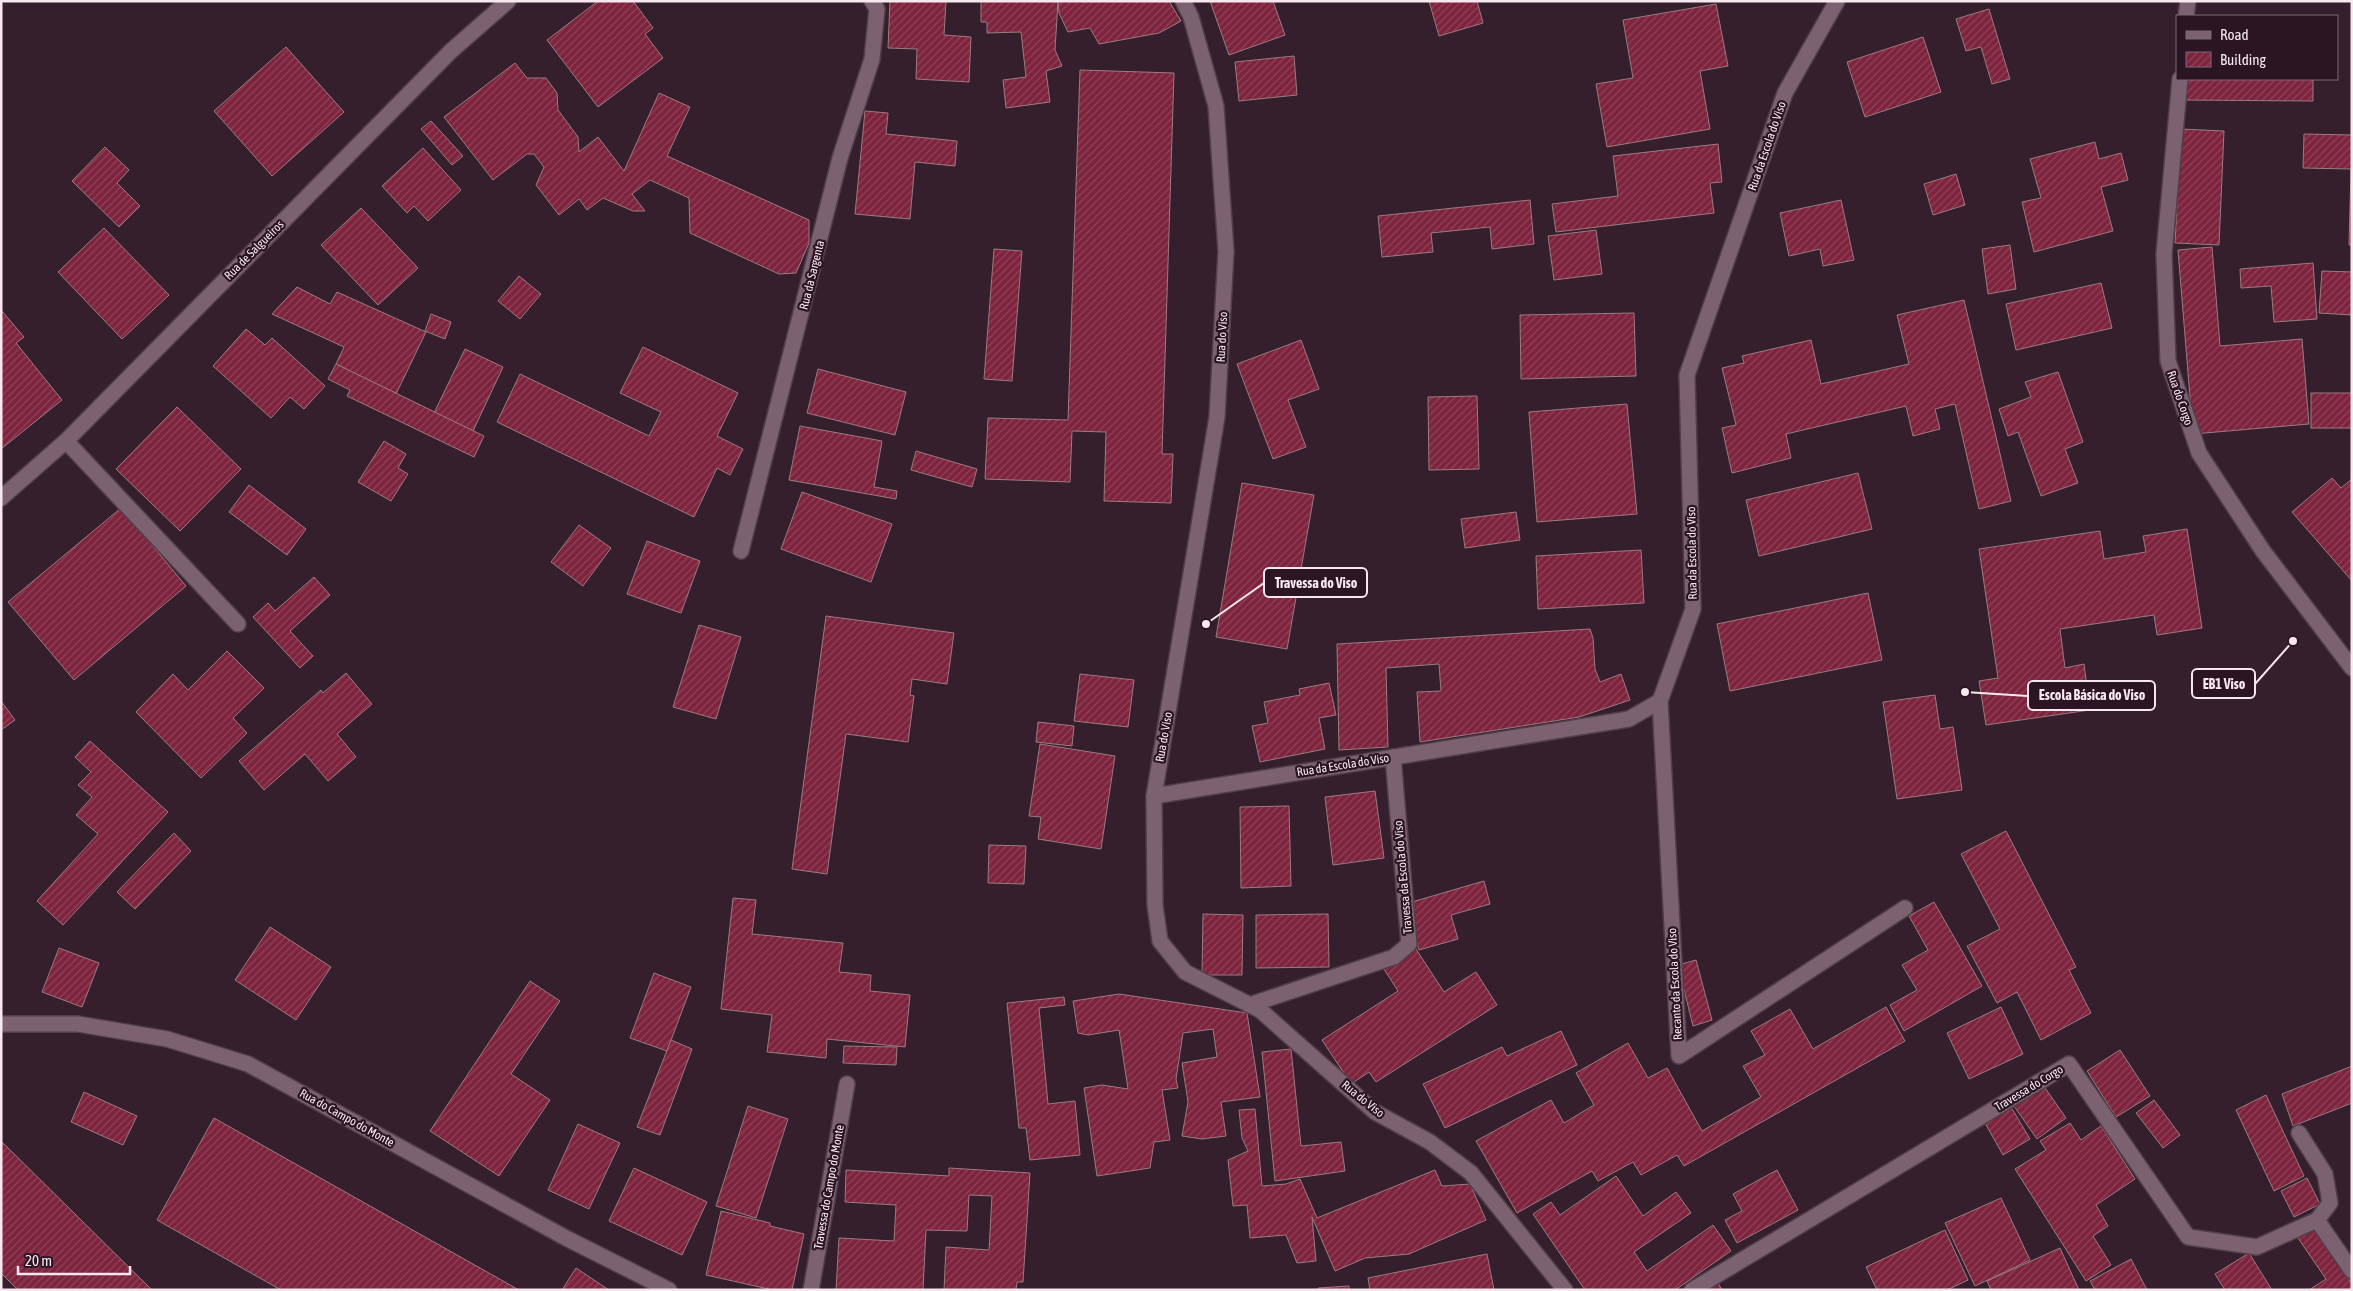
<svg xmlns="http://www.w3.org/2000/svg" width="2353" height="1291" font-family="'Asap Condensed',sans-serif">
	<style>
		.building { fill: url(#building-hatch); stroke: #9b7b80 }
		.lines { fill: none; stroke-linecap: round; stroke-linejoin: round }
		.minor-casing { stroke: #513e49; stroke-width: 18 }
		.minor { stroke: #7c6271; stroke-width: 15 }
		.labels { text-anchor: middle; stroke-width: 4.5; stroke-linejoin: round; paint-order: stroke }
		.street-label { font-size: 12px; fill: #f7e8f0; stroke: #2b1522 }
		.leader { fill: none; stroke: #f7e8f0; stroke-width: 2 }
		.callout-dot { fill: #f7e8f0; stroke: #2b1522; stroke-width: 2 }
		.callout { fill: #2b1522; stroke: #f7e8f0; stroke-width: 2 }
		.callout-label { font-size: 14px; text-anchor: middle; font-weight: bold; fill: #f7e8f0 }
	</style>
	<defs>
		<pattern id="building-hatch" width="6" height="6" patternUnits="userSpaceOnUse" patternTransform="scale(1.25)"><rect width="6" height="6" fill="#7d233d"/><path d="M-1 1l2-2M0 6l6-6M5 7l2-2" fill="none" stroke="#904359"/></pattern>
	</defs>
	<rect width="100%" height="100%" fill="#351f2c"/>
	<g class="building">
		<polygon points="598,1 633,1 653,28 645,34 663,58 598,107 547,40"/>
		<polygon points="890,1 946,1 944,35 971,37 969,82 916,79 917,49 888,48"/>
		<polygon points="981,1 1058,1 1055,50 1062,66 1046,71 1050,102 1006,108 1003,80 1026,77 1021,32 987,33 987,22 981,22"/>
		<polygon points="1058,1 1169,1 1181,21 1159,33 1099,44 1090,28 1068,32 1059,13"/>
		<polygon points="1210,1 1273,1 1285,35 1229,55"/>
		<polygon points="1429,1 1477,1 1483,23 1439,36"/>
		<polygon points="1716,4 1728,66 1700,71 1710,129 1607,147 1596,84 1633,78 1623,20"/>
		<polygon points="1989,9 2010,79 1992,84 1981,47 1966,51 1956,19"/>
		<polygon points="1923,37 1941,92 1865,117 1847,62"/>
		<polygon points="286,47 344,112 272,176 214,111"/>
		<polygon points="1294,56 1297,95 1239,101 1235,62"/>
		<polygon points="515,63 527,78 546,78 557,93 558,110 578,137 579,152 598,137 624,171 659,93 690,107 667,156 809,220 809,243 796,273 779,274 690,233 689,198 650,180 632,194 645,211 633,211 603,198 587,210 579,199 559,215 536,185 544,167 534,154 527,154 493,180 444,117"/>
		<polygon points="1080,70 1174,73 1162,454 1173,454 1171,503 1104,501 1106,432 1072,431 1070,482 985,479 988,418 1068,420"/>
		<polygon points="2183,79 2313,79 2313,101 2183,100"/>
		<polygon points="865,111 888,113 886,134 957,141 955,166 915,162 910,219 855,214"/>
		<polygon points="431,121 463,156 452,165 421,129"/>
		<polygon points="2181,129 2224,131 2219,245 2175,243"/>
		<polygon points="2304,134 2352,135 2352,245 2349,245 2351,169 2303,168"/>
		<polygon points="2095,142 2099,159 2121,153 2128,180 2101,187 2113,231 2034,252 2022,202 2041,198 2030,159"/>
		<polygon points="1718,144 1722,182 1710,183 1714,213 1556,232 1552,204 1618,196 1613,156"/>
		<polygon points="105,147 129,170 117,183 140,206 119,227 72,181"/>
		<polygon points="423,148 461,190 428,221 414,206 407,213 382,186"/>
		<polygon points="1956,174 1965,205 1933,215 1924,184"/>
		<polygon points="1530,200 1534,244 1492,249 1490,227 1431,233 1433,252 1382,257 1378,216"/>
		<polygon points="1841,200 1854,260 1823,266 1820,249 1789,256 1780,213"/>
		<polygon points="361,208 418,268 378,305 321,245"/>
		<polygon points="104,228 169,295 122,339 58,272"/>
		<polygon points="1596,230 1602,274 1554,280 1548,236"/>
		<polygon points="2010,245 2016,289 1988,294 1982,249"/>
		<polygon points="2212,247 2220,346 2302,339 2309,424 2193,434 2178,250"/>
		<polygon points="994,249 1022,251 1012,381 984,379"/>
		<polygon points="2313,263 2317,319 2274,322 2271,286 2241,288 2240,269"/>
		<polygon points="2322,271 2352,272 2352,315 2319,313"/>
		<polygon points="519,276 541,294 520,319 498,301"/>
		<polygon points="2101,283 2112,328 2016,350 2006,304"/>
		<polygon points="297,287 330,304 337,292 426,332 396,394 336,364 344,347 272,314"/>
		<polygon points="1964,300 2011,501 1979,509 1955,404 1935,409 1940,429 1913,436 1906,406 1786,434 1791,458 1732,473 1722,428 1736,425 1722,368 1744,363 1742,356 1811,340 1821,384 1909,364 1897,315"/>
		<polygon points="1,310 24,337 16,343 62,400 1,449"/>
		<polygon points="1634,313 1636,376 1521,379 1520,315"/>
		<polygon points="431,314 451,322 445,339 425,331"/>
		<polygon points="246,329 265,345 272,338 325,386 304,409 290,397 271,418 213,366"/>
		<polygon points="1301,340 1319,389 1288,400 1306,447 1273,459 1237,364"/>
		<polygon points="643,347 738,393 717,436 743,449 730,475 717,468 694,517 497,422 520,374 649,436 661,412 620,393"/>
		<polygon points="465,349 503,367 473,431 434,413"/>
		<polygon points="336,364 484,436 474,457 347,396 350,390 328,379"/>
		<polygon points="818,369 906,392 895,435 807,413"/>
		<polygon points="2058,372 2083,442 2065,449 2078,483 2041,496 2018,432 2008,436 1999,409 2031,397 2025,382"/>
		<rect x="2311" y="393" width="41" height="35"/>
		<polygon points="1477,396 1479,469 1429,470 1428,397"/>
		<polygon points="1627,404 1637,514 1537,522 1529,412"/>
		<polygon points="177,407 241,469 180,531 116,469"/>
		<polygon points="800,426 882,441 874,487 897,491 896,499 789,480"/>
		<polygon points="384,441 406,454 398,468 408,474 391,501 358,482"/>
		<polygon points="916,451 977,469 972,487 911,470"/>
		<polygon points="1858,473 1872,529 1759,556 1746,500"/>
		<polygon points="2332,478 2341,488 2352,479 2352,581 2292,512"/>
		<polygon points="1242,483 1314,495 1287,649 1216,637"/>
		<polygon points="249,485 306,529 287,555 229,512"/>
		<polygon points="802,492 892,524 871,582 781,549"/>
		<polygon points="121,508 186,586 74,680 8,602"/>
		<polygon points="1516,512 1520,540 1465,548 1461,519"/>
		<polygon points="579,525 611,548 583,586 551,562"/>
		<polygon points="2187,529 2202,628 2157,635 2154,615 2060,629 2065,668 2084,664 2090,710 1986,725 1979,681 1998,678 1979,549 2100,531 2104,559 2146,552 2143,536"/>
		<polygon points="647,541 700,561 681,613 627,594"/>
		<polygon points="1641,550 1644,603 1538,609 1536,556"/>
		<polygon points="314,577 330,595 290,631 313,656 300,668 253,617 268,603 275,611"/>
		<polygon points="1868,593 1882,660 1730,691 1717,624"/>
		<polygon points="826,616 954,633 947,684 912,679 910,695 914,696 908,742 846,734 827,874 792,869"/>
		<polygon points="699,625 741,637 716,719 673,707"/>
		<polygon points="1590,629 1593,638 1595,669 1600,682 1621,674 1630,700 1579,717 1420,742 1417,692 1441,691 1439,664 1386,668 1388,747 1339,750 1337,644"/>
		<polygon points="227,651 264,688 233,718 247,733 201,778 136,712 173,674 188,690"/>
		<polygon points="346,673 372,704 337,734 356,757 328,781 305,754 264,790 239,761 321,690 323,693"/>
		<polygon points="1080,674 1134,680 1128,727 1074,721"/>
		<polygon points="1329,683 1336,715 1319,718 1325,749 1260,762 1252,726 1268,723 1264,702 1300,695 1299,689"/>
		<polygon points="1935,695 1940,729 1953,727 1962,790 1897,799 1883,702"/>
		<polygon points="1,701 15,720 1,730"/>
		<polygon points="1038,722 1074,726 1072,746 1036,742"/>
		<polygon points="90,741 168,812 63,925 37,901 98,834 76,815 92,797 78,785 91,772 75,757"/>
		<polygon points="1040,744 1115,756 1101,849 1038,839 1041,817 1029,816"/>
		<polygon points="1375,791 1384,858 1333,865 1325,797"/>
		<polygon points="1289,806 1291,886 1241,888 1240,807"/>
		<polygon points="2006,831 2076,967 2069,970 2091,1013 2041,1040 2017,992 1997,1003 1967,946 2000,929 1961,854"/>
		<polygon points="174,833 191,851 135,909 117,892"/>
		<polygon points="989,845 1026,846 1024,884 988,883"/>
		<polygon points="1484,881 1490,904 1451,915 1458,939 1419,950 1405,904"/>
		<polygon points="733,898 756,900 752,934 843,943 839,972 871,975 870,991 910,995 905,1047 827,1039 826,1058 767,1052 772,1015 721,1009"/>
		<polygon points="1934,902 1982,986 1904,1031 1890,1005 1917,990 1902,965 1928,950 1909,916"/>
		<polygon points="1203,914 1243,915 1242,975 1202,975"/>
		<polygon points="1328,914 1329,967 1256,968 1256,915"/>
		<polygon points="270,927 331,967 296,1020 235,980"/>
		<polygon points="1414,946 1444,992 1476,972 1497,1005 1376,1082 1369,1072 1351,1084 1322,1040 1398,991 1382,966"/>
		<polygon points="59,948 99,963 82,1007 42,992"/>
		<polygon points="1696,960 1712,1020 1693,1026 1678,965"/>
		<polygon points="654,973 691,987 667,1051 630,1038"/>
		<polygon points="530,981 560,1001 511,1074 550,1100 499,1176 430,1131"/>
		<polygon points="1119,994 1247,1013 1260,1097 1221,1102 1226,1136 1202,1139 1182,1136 1188,1102 1182,1063 1217,1057 1213,1029 1183,1033 1176,1079 1178,1088 1162,1090 1170,1140 1154,1142 1150,1168 1097,1176 1084,1088 1102,1085 1128,1089 1119,1030 1088,1035 1078,1033 1073,1001"/>
		<polygon points="1064,997 1065,1005 1039,1008 1048,1104 1075,1101 1080,1155 1030,1160 1026,1128 1019,1128 1007,1003"/>
		<polygon points="1886,1007 1905,1041 1684,1166 1677,1155 1641,1175 1633,1162 1598,1181 1592,1171 1517,1213 1476,1141 1551,1100 1564,1123 1594,1105 1576,1073 1628,1043 1648,1078 1667,1068 1702,1131 1761,1097 1743,1066 1765,1055 1751,1031 1790,1009 1813,1049"/>
		<polygon points="2001,1007 2023,1054 1969,1079 1947,1033"/>
		<polygon points="1561,1031 1577,1065 1445,1128 1423,1084 1502,1047 1507,1056"/>
		<polygon points="671,1040 692,1049 660,1135 637,1127"/>
		<polygon points="844,1046 897,1047 896,1065 843,1063"/>
		<polygon points="1291,1049 1301,1146 1341,1142 1345,1171 1275,1181 1262,1052"/>
		<polygon points="2120,1050 2150,1096 2116,1117 2087,1071"/>
		<polygon points="2352,1066 2352,1103 2293,1126 2282,1094"/>
		<polygon points="2043,1085 2066,1118 2037,1139 2014,1106"/>
		<polygon points="84,1092 137,1116 123,1145 71,1122"/>
		<polygon points="2266,1095 2304,1176 2274,1191 2236,1110"/>
		<polygon points="2154,1100 2180,1135 2163,1148 2136,1113"/>
		<polygon points="748,1106 788,1119 756,1218 716,1206"/>
		<polygon points="2011,1107 2030,1139 2003,1155 1985,1123"/>
		<polygon points="1255,1109 1262,1186 1286,1184 1300,1179 1317,1218 1435,1170 1442,1186 1470,1184 1486,1220 1409,1254 1365,1258 1335,1271 1312,1217 1316,1261 1297,1263 1286,1235 1250,1238 1247,1205 1233,1206 1228,1160 1248,1151 1242,1138 1239,1110"/>
		<polygon points="214,1118 519,1290 281,1290 157,1220"/>
		<polygon points="2070,1123 2081,1140 2101,1126 2135,1179 2096,1205 2108,1226 2093,1236 2111,1265 2086,1281 2015,1169 2046,1150 2040,1141"/>
		<polygon points="578,1124 620,1143 589,1209 548,1190"/>
		<polygon points="1,1141 152,1290 18,1290 1,1273"/>
		<polygon points="634,1168 707,1202 682,1255 609,1221"/>
		<polygon points="949,1168 1030,1173 1023,1282 1017,1282 1016,1290 944,1290 946,1247 989,1250 992,1196 969,1195 967,1231 926,1230 923,1290 836,1290 839,1238 894,1241 896,1205 845,1202 846,1170 949,1176"/>
		<polygon points="1777,1170 1798,1210 1737,1243 1725,1220 1742,1211 1733,1194"/>
		<polygon points="1616,1176 1643,1216 1676,1192 1691,1213 1634,1252 1647,1271 1713,1225 1731,1251 1675,1290 1585,1290 1533,1214 1551,1202 1560,1215"/>
		<polygon points="2307,1178 2320,1204 2294,1217 2281,1191"/>
		<polygon points="2001,1198 2030,1260 1975,1286 1945,1223"/>
		<polygon points="721,1211 770,1223 770,1226 804,1234 792,1290 773,1290 706,1275"/>
		<polygon points="2313,1227 2352,1284 2352,1290 2309,1290 2326,1279 2298,1238"/>
		<polygon points="1945,1230 1968,1280 1947,1290 1877,1290 1866,1267"/>
		<polygon points="2060,1248 2079,1290 1991,1290 1987,1281"/>
		<polygon points="2249,1253 2272,1290 2225,1290 2215,1274"/>
		<polygon points="1487,1254 1494,1290 1370,1290 1368,1278"/>
		<polygon points="2131,1259 2147,1290 2095,1290 2090,1281"/>
		<polygon points="576,1268 609,1290 562,1290"/>
		<polygon points="1714,1276 1722,1290 1692,1290"/>
		<polygon points="1349,1286 1349,1290 1318,1290 1318,1288"/>
	</g>
	<g class="lines">
		<defs>
			<g id="minor">
				<polyline points="1183,1 1191,17 1216,106 1226,251 1217,417 1154,796 1155,905 1160,941 1185,972 1260,1010 1375,1112 1430,1142 1471,1173 1565,1290"/>
				<polyline points="2186,16 2188,1"/>
				<polyline points="2180,79 2164,254 2168,361 2199,453 2263,551 2352,668"/>
				<polyline points="66,441 238,624"/>
				<polyline points="1,498 66,441 451,51 508,1"/>
				<polyline points="741,551 840,158 872,59 877,9 872,1"/>
				<polyline points="1660,701 1679,1056 1905,908"/>
				<polyline points="1154,796 1629,719 1660,701 1693,609 1687,375 1785,93 1837,1"/>
				<polyline points="1249,1005 1394,957 1409,944 1393,757"/>
				<polyline points="1,1024 78,1024 167,1039 248,1064 566,1238 669,1290"/>
				<polyline points="2299,1133 2325,1174 2330,1203 2317,1220"/>
				<polyline points="811,1290 847,1084"/>
				<polyline points="1692,1290 2069,1064 2188,1237 2257,1247 2317,1220 2352,1271"/>
			</g>
		</defs>
		<use href="#minor" class="minor-casing"/>
		<use href="#minor" class="minor"/>
	</g>
	<g class="labels">
		<g class="street-label">
			<text transform="translate(1767 146) rotate(-71)" y="4">Rua da Escola do Viso</text>
			<text transform="translate(254 250) rotate(-45)" y="4">Rua de Salgueiros</text>
			<text transform="translate(812 275) rotate(-76)" y="4">Rua da Sargenta</text>
			<text transform="translate(1222 337) rotate(-87)" y="4">Rua do Viso</text>
			<text transform="translate(2180 398) rotate(71)" y="4">Rua do Corgo</text>
			<text transform="translate(1692 553) rotate(-91)" y="4">Rua da Escola do Viso</text>
			<text transform="translate(1164 737) rotate(-80)" y="4">Rua do Viso</text>
			<text transform="translate(1343 765) rotate(-9)" y="4">Rua da Escola do Viso</text>
			<text transform="translate(1403 877) rotate(-95)" y="4">Travessa da Escola do Viso</text>
			<text transform="translate(1675 984) rotate(-93)" y="4">Recanto da Escola do Viso</text>
			<text transform="translate(2029 1088) rotate(-31)" y="4">Travessa do Corgo</text>
			<text transform="translate(1363 1099) rotate(39)" y="4">Rua do Viso</text>
			<text transform="translate(347 1118) rotate(29)" y="4">Rua do Campo do Monte</text>
			<text transform="translate(829 1187) rotate(-80)" y="4">Travessa do Campo do Monte</text>
		</g>
	</g>
	<path class="leader" d="M1206 624L1264 583M2293 641L2255 684M1965 692L2028 696"/>
	<g class="callout-dot">
		<circle cx="1206" cy="624" r="5"/>
		<circle cx="2293" cy="641" r="5"/>
		<circle cx="1965" cy="692" r="5"/>
	</g>
	<g class="callout">
		<rect x="1264" y="568" width="103" height="29" rx="5"/>
		<rect x="2192" y="669" width="63" height="29" rx="5"/>
		<rect x="2028" y="681" width="127" height="29" rx="5"/>
	</g>
	<g class="callout-label">
		<text x="1316" y="588">Travessa do Viso</text>
		<text x="2224" y="689">EB1 Viso</text>
		<text x="2092" y="700">Escola Básica do Viso</text>
	</g>
	<rect width="2353" height="1291" fill="none" stroke="#f7e8f0" stroke-width="5"/>
	<rect x="2176" y="15" width="162" height="65" fill="#2b1522" stroke="#7d6974"/>
	<rect x="2186" y="31" width="25" height="8" fill="#7c6271" stroke="#7d6974"/>
	<text x="2220" y="40" font-size="15" fill="#f7e8f0">Road</text>
	<rect x="2186" y="52" width="25" height="15" fill="url(#building-hatch)" stroke="#7d6974"/>
	<text x="2220" y="65" font-size="15" fill="#f7e8f0">Building</text>
	<path d="M18 1266v8h112v-8" fill="none" stroke="#f7e8f0" stroke-width="2.5"/>
	<text x="25" y="1266" font-size="15" fill="#f7e8f0" stroke="#2b1522" stroke-width="4" paint-order="stroke">20 m</text>
</svg>
